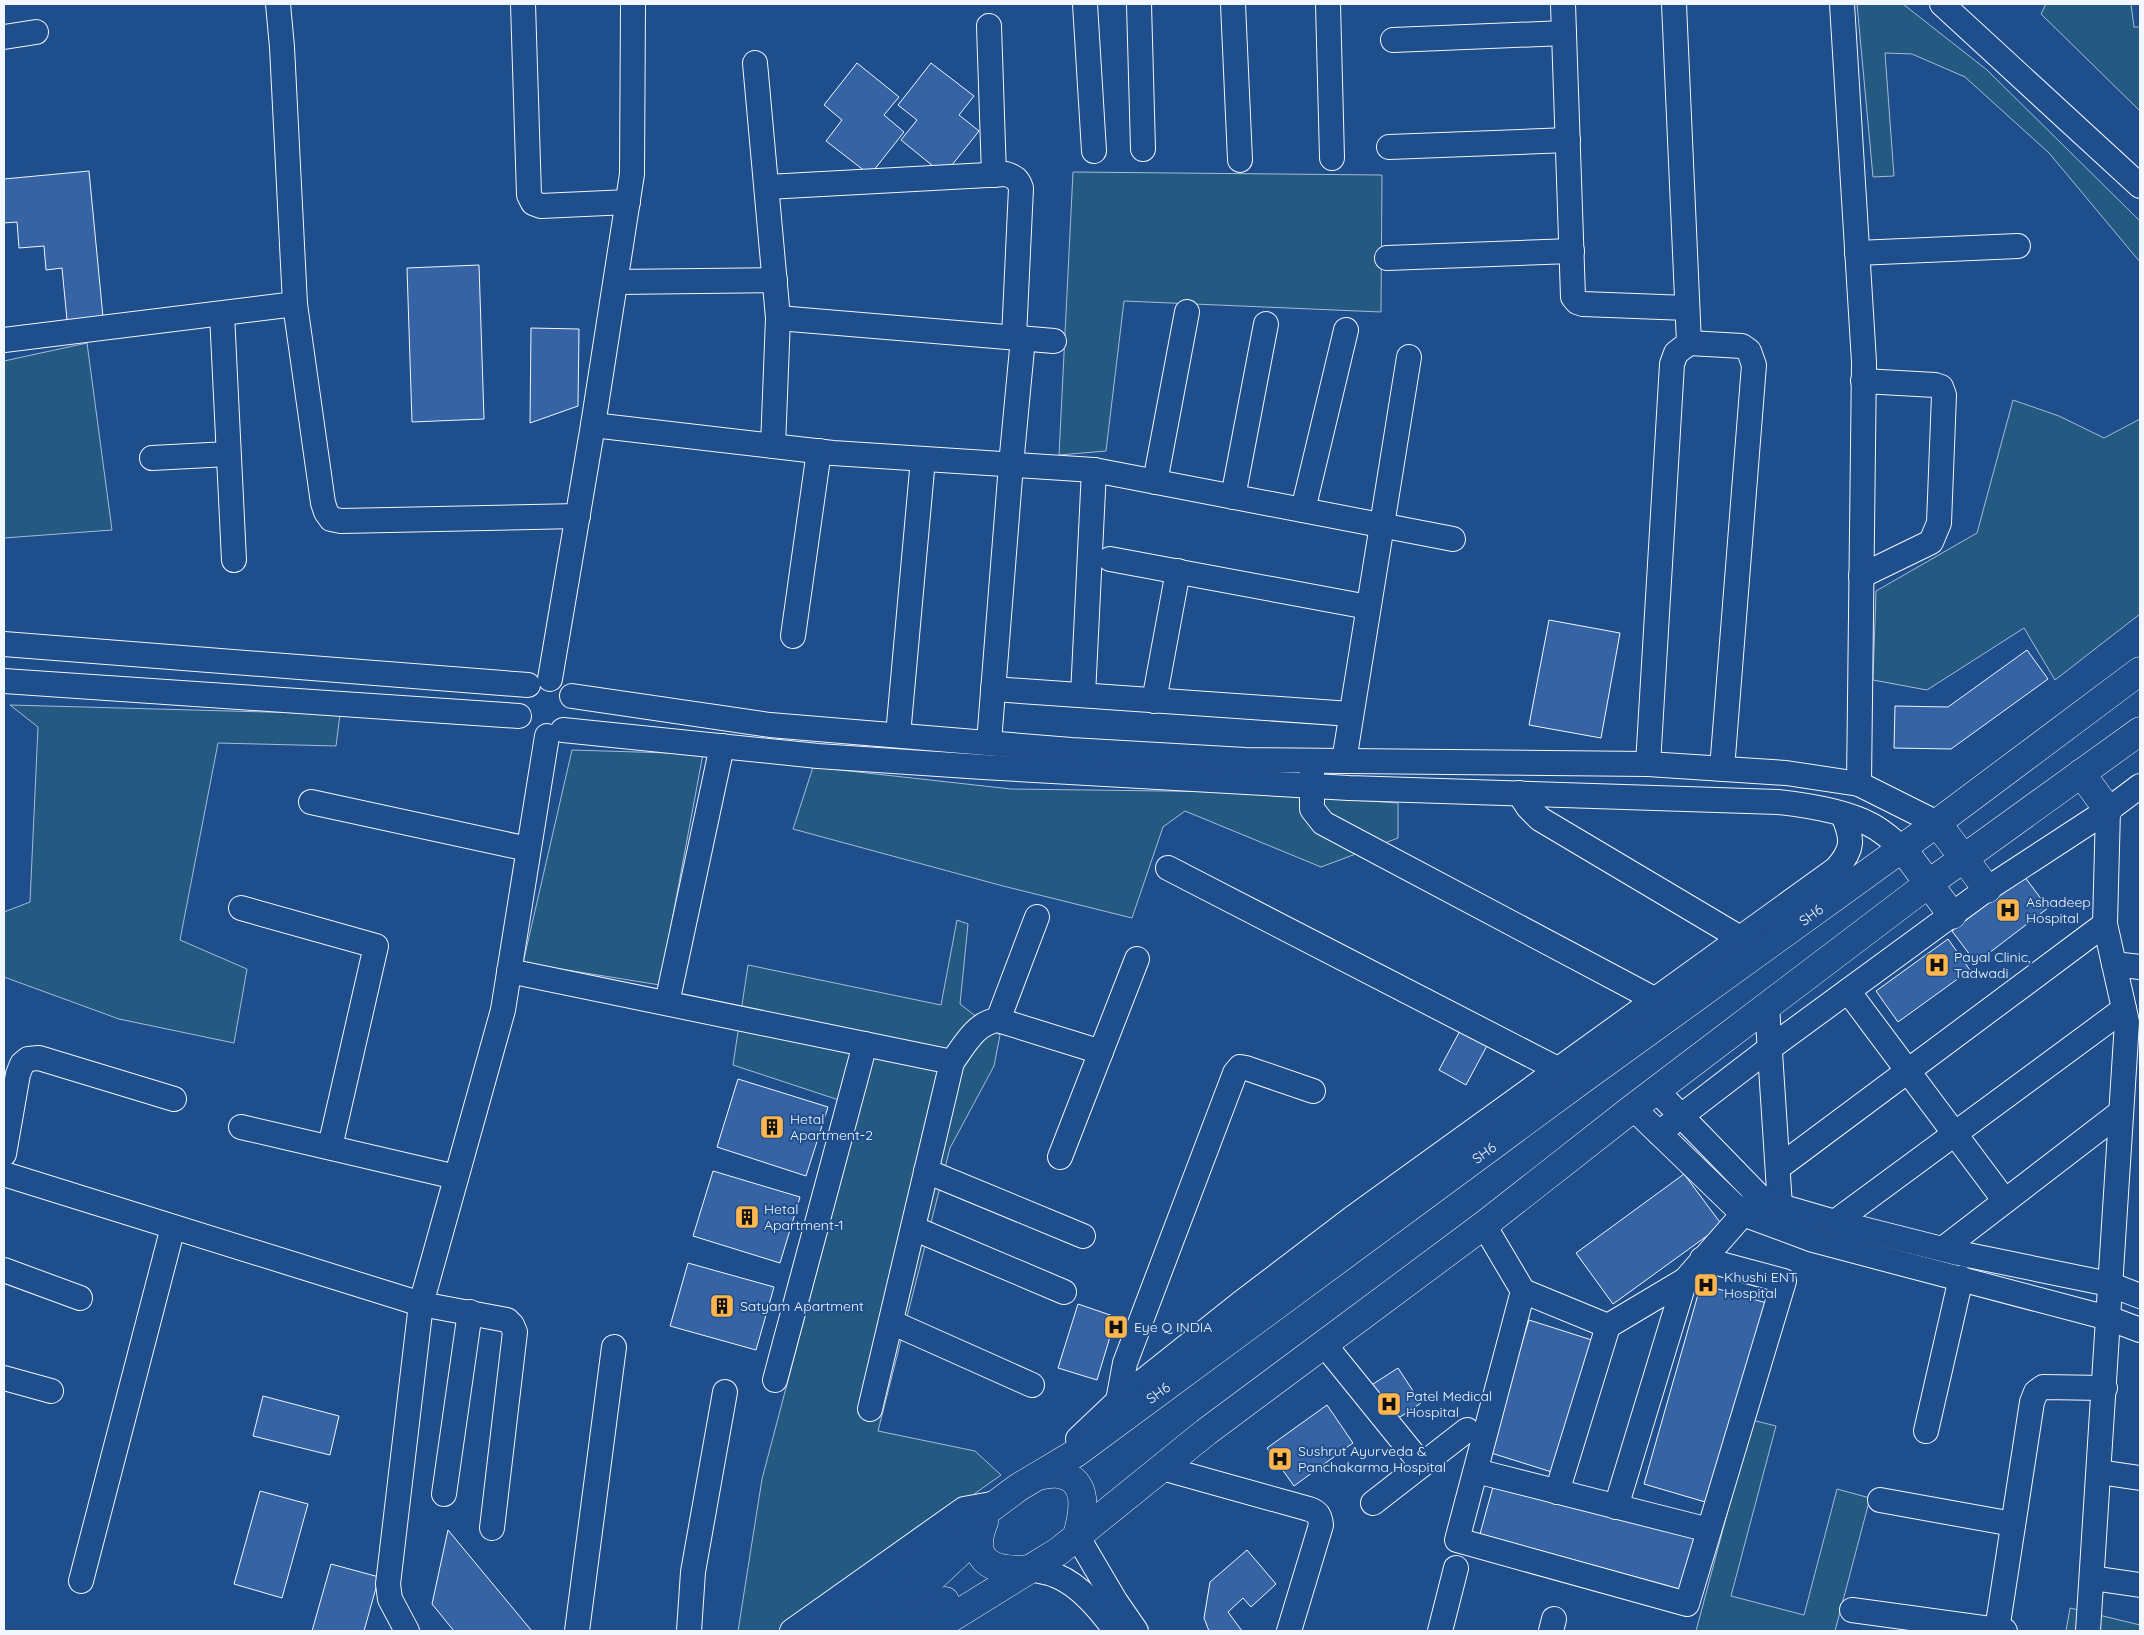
<svg xmlns="http://www.w3.org/2000/svg" width="2144" height="1635" font-family="Quicksand,sans-serif">
	<style>
		.green { fill: #245a82; stroke: #a8bbd7 }
		.building { fill: #3563a3; stroke: #f2f6ff }
		.lines { fill: none; stroke-linecap: round; stroke-linejoin: round }
		.minor-casing { stroke: #f2f6ff; stroke-width: 26 }
		.major-casing { stroke: #f2f6ff; stroke-width: 29 }
		.minor { stroke: #1f4e8c; stroke-width: 24 }
		.major { stroke: #1f4e8c; stroke-width: 28 }
		.labels { text-anchor: middle; stroke-width: 4; stroke-linejoin: round; paint-order: stroke }
		.poi-label { font-size: 14px; fill: #f2f6ff; stroke: #1f4e8c; text-anchor: start }
		.street-label { font-size: 14px; fill: #f2f6ff; stroke: #1f4e8c }
	</style>
	<rect width="100%" height="100%" fill="#1f4e8c"/>
	<g class="green">
		<polygon points="1857,4 1903,4 1987,70 2140,221 2140,262 2049,153 1965,77 1912,54 1885,53 1894,176 1873,177"/>
		<polygon points="2046,4 2131,4 2134,27 2140,27 2140,111 2041,14"/>
		<polygon points="1073,172 1382,175 1381,312 1124,301 1106,451 1059,455"/>
		<polygon points="87,343 112,530 4,538 4,361"/>
		<polygon points="2013,400 2059,416 2104,438 2140,419 2140,614 2055,680 2024,628 1927,690 1873,680 1876,591 1977,533"/>
		<polygon points="10,705 340,714 336,746 218,743 180,940 247,969 234,1043 119,1019 4,977 4,912 30,902 38,727"/>
		<polygon points="572,750 703,754 660,985 523,963"/>
		<polygon points="813,767 1011,789 1244,792 1398,803 1398,838 1321,867 1185,811 1163,827 1132,918 1003,886 793,829"/>
		<polygon points="957,920 968,924 960,1004 1000,1035 994,1066 950,1148 878,1431 975,1451 1001,1475 781,1631 738,1631 762,1479 860,1107 733,1065 748,965 941,1005"/>
		<polygon points="1752,1420 1776,1426 1731,1596 1804,1615 1837,1489 1870,1498 1835,1631 1696,1631"/>
		<polygon points="2070,1608 2140,1625 2140,1631 2066,1631"/>
	</g>
	<g class="building">
		<polygon points="857,63 899,97 884,115 904,132 870,175 826,141 842,120 824,105"/>
		<polygon points="931,63 974,96 959,115 979,131 944,175 901,140 917,120 898,105"/>
		<polygon points="89,171 103,317 67,320 62,268 46,270 44,246 19,248 17,222 4,223 4,179"/>
		<polygon points="479,265 484,419 412,422 407,268"/>
		<polygon points="531,328 579,329 578,406 530,423"/>
		<polygon points="1549,620 1620,633 1601,738 1529,725"/>
		<polygon points="2027,650 2048,679 1951,749 1894,748 1895,706 1948,707"/>
		<polygon points="2024,876 2048,908 1976,963 1952,931"/>
		<polygon points="1948,939 1970,970 1898,1022 1876,991"/>
		<polygon points="1462,1027 1489,1042 1466,1085 1439,1070"/>
		<polygon points="738,1079 828,1107 806,1176 717,1147"/>
		<polygon points="713,1171 800,1197 780,1263 693,1236"/>
		<polygon points="1684,1174 1722,1225 1613,1304 1576,1253"/>
		<polygon points="688,1263 774,1287 756,1350 670,1326"/>
		<polygon points="1701,1284 1770,1304 1712,1504 1644,1484"/>
		<polygon points="1078,1304 1116,1317 1097,1380 1058,1368"/>
		<polygon points="1529,1320 1595,1341 1555,1473 1488,1452"/>
		<polygon points="1398,1368 1421,1403 1394,1421 1370,1386"/>
		<polygon points="263,1396 339,1416 330,1455 253,1436"/>
		<polygon points="1327,1405 1353,1443 1294,1486 1267,1448"/>
		<polygon points="1494,1483 1697,1539 1683,1590 1480,1534"/>
		<polygon points="260,1491 308,1504 282,1598 234,1584"/>
		<polygon points="448,1530 531,1630 531,1631 454,1631 432,1604"/>
		<polygon points="1247,1550 1276,1584 1251,1607 1243,1598 1228,1612 1242,1631 1209,1631 1204,1618 1210,1582"/>
		<polygon points="331,1564 379,1577 364,1631 312,1631"/>
	</g>
	<g class="lines">
		<defs>
			<g id="minor">
				<polyline points="523,4 529,195 533,203 541,206 628,202"/>
				<polyline points="1085,4 1094,151"/>
				<polyline points="1139,4 1143,149"/>
				<polyline points="1233,4 1240,160"/>
				<polyline points="1328,4 1332,158"/>
				<polyline points="1563,4 1573,297 1577,302 1583,304 1687,308"/>
				<polyline points="1842,4 1864,362 1859,784"/>
				<polyline points="1942,4 2140,186"/>
				<polyline points="989,26 994,175"/>
				<polyline points="4,37 36,32"/>
				<polyline points="1393,40 1564,33"/>
				<polyline points="755,63 778,318 773,446"/>
				<polyline points="1389,147 1568,140"/>
				<path d="M767 187 1006 174C1015 177 1018 179 1021 188L1014 337"/>
				<polyline points="1857,253 2018,246"/>
				<polyline points="1387,258 1572,251"/>
				<polyline points="616,282 775,280"/>
				<polyline points="295,304 323,503 326,512 331,519 341,521 578,516"/>
				<polyline points="222,314 234,560"/>
				<polyline points="778,318 1054,341"/>
				<polyline points="4,340 295,304 282,47 278,4"/>
				<polyline points="1689,343 1742,346 1749,351 1754,365 1722,769"/>
				<polyline points="593,425 833,453 1094,470 1453,539"/>
				<polyline points="152,458 228,454"/>
				<polyline points="1155,482 1187,312"/>
				<polyline points="1233,497 1266,324"/>
				<polyline points="1303,510 1346,330"/>
				<polyline points="1110,559 1368,607"/>
				<polyline points="1861,576 1931,542 1939,523 1944,395 1941,387 1935,385 1863,381"/>
				<polyline points="793,636 819,451"/>
				<polyline points="4,644 528,685"/>
				<polyline points="550,679 593,425 632,174 633,4"/>
				<polyline points="4,681 519,716"/>
				<polyline points="993,689 1351,714"/>
				<polyline points="1083,695 1094,470"/>
				<polyline points="572,696 770,725 1071,750 1245,760 1648,764 1786,773 1859,784 1937,823"/>
				<polyline points="1154,701 1178,571"/>
				<path d="M563 730 818 756 983 767 1349 788 1778 802C1805 805 1847 812 1871 825 1883 831 1892 840 1902 848"/>
				<polyline points="898,735 923,459"/>
				<polyline points="989,742 1011,465 1023,338"/>
				<polyline points="1344,761 1409,357"/>
				<polyline points="1648,764 1672,364 1676,353 1689,343 1674,4"/>
				<polyline points="1312,770 1312,809 1323,823 1656,1000"/>
				<polyline points="1519,793 1528,807 1540,819 1752,945"/>
				<polyline points="311,802 528,849"/>
				<polyline points="1168,868 1571,1076"/>
				<polyline points="241,908 376,946 330,1147"/>
				<polyline points="2114,964 2140,967"/>
				<polyline points="509,971 952,1062 870,1409"/>
				<polyline points="1848,991 2005,1201"/>
				<polyline points="667,1003 722,746"/>
				<polyline points="1767,1006 1780,1206"/>
				<polyline points="998,1020 1037,917"/>
				<path d="M952 1062C964 1046 976 1022 998 1020L1101 1052"/>
				<polyline points="1657,1091 1759,1196 1780,1206 1835,1222 1958,1253 2109,1284 2140,1296"/>
				<polyline points="1633,1108 1743,1214 1813,1240 2108,1318 2140,1330"/>
				<polyline points="241,1127 456,1177"/>
				<polyline points="1659,1133 1770,1048 1987,889 2108,810 2140,786"/>
				<polyline points="4,1154 18,1074 22,1064 28,1059 39,1058 174,1099"/>
				<polyline points="1060,1157 1137,959"/>
				<polyline points="1779,1167 2105,924"/>
				<polyline points="926,1171 1083,1236"/>
				<polyline points="4,1174 421,1304 507,1320 512,1325 515,1332 492,1528"/>
				<polyline points="1835,1222 2124,1009"/>
				<polyline points="1484,1225 1523,1291"/>
				<polyline points="913,1228 1064,1292"/>
				<polyline points="1944,1248 2121,1112"/>
				<polyline points="1702,1259 1784,1281 1687,1604 1457,1540 1523,1291 1608,1326 1685,1280 1759,1196"/>
				<polyline points="4,1270 80,1298"/>
				<polyline points="891,1322 1032,1385"/>
				<polyline points="1324,1344 1422,1465"/>
				<polyline points="4,1378 51,1391"/>
				<polyline points="775,1380 865,1044"/>
				<polyline points="1118,1401 1125,1363 1235,1073 1240,1067 1246,1068 1313,1091"/>
				<polyline points="1926,1431 1961,1278"/>
				<path d="M1078 1439 1118 1401 1241 1303 1351 1219 1836 869C1854 849 1853 839 1843 815"/>
				<path d="M1162 1468 1309 1509C1318 1512 1320 1516 1321 1525L1289 1631"/>
				<polyline points="1476,1471 1709,1530"/>
				<polyline points="2099,1472 2140,1478"/>
				<polyline points="1557,1492 1608,1326"/>
				<polyline points="444,1494 470,1312"/>
				<polyline points="1880,1500 2013,1524"/>
				<polyline points="1373,1503 1467,1430"/>
				<polyline points="1616,1507 1685,1280"/>
				<polyline points="1077,1536 1116,1602 1136,1631"/>
				<path d="M1030 1569C1039 1571 1049 1572 1057 1576 1081 1586 1101 1611 1116 1631"/>
				<polyline points="2092,1578 2140,1585"/>
				<polyline points="81,1581 173,1227"/>
				<polyline points="1852,1610 2005,1631"/>
				<polyline points="1997,1630 2032,1402 2036,1392 2043,1387 2105,1388"/>
				<polyline points="407,1631 390,1599 388,1584 421,1304 503,1010 547,736"/>
				<polyline points="577,1631 614,1347"/>
				<polyline points="689,1631 693,1572 725,1392"/>
				<polyline points="792,1631 964,1509 997,1503"/>
				<polyline points="1440,1631 1456,1568"/>
				<polyline points="1551,1631 1554,1619"/>
				<polyline points="2088,1631 2127,1022 2105,924 2108,810"/>
			</g>
			<g id="major">
				<polyline points="2081,773 2108,810"/>
				<polyline points="1937,823 1987,889"/>
				<polyline points="1902,848 1952,915"/>
				<path d="M1038 1476C1044 1475 1052 1473 1058 1474 1091 1479 1083 1514 1077 1536"/>
				<path d="M984 1522C967 1564 996 1572 1030 1569"/>
				<polyline points="825,1631 1019,1487 1076,1453 1580,1081 1937,823 2140,671"/>
				<polyline points="862,1631 916,1593 978,1535"/>
				<polyline points="901,1631 945,1601"/>
				<polyline points="930,1631 1059,1551 1206,1432 1484,1225 1633,1108 1928,884 2140,731"/>
			</g>
		</defs>
		<use href="#minor" class="minor-casing"/>
		<use href="#major" class="major-casing"/>
		<use href="#minor" class="minor"/>
		<use href="#major" class="major"/>
	</g>
	<defs>
		<symbol id="hospital-square" viewBox="-11 -11 22 22"><rect x="-9" y="-9" width="18" height="18" rx="4" fill="#ffb74d" stroke="#1f4e8c"/><path d="M-5-5h3v3.5h4V-5h3V5h-3V1.5h-4V5h-3Z" fill="#111"/></symbol>
		<symbol id="building-square" viewBox="-11 -11 22 22"><rect x="-9" y="-9" width="18" height="18" rx="4" fill="#ffb74d" stroke="#1f4e8c"/><path d="M-4-6H4V6H1V3H-1V6H-4ZM-2.5-4.3h1.7v1.8h-1.7ZM.8-4.3h1.7v1.8H.8ZM-2.5-1h1.7V.8h-1.7ZM.8-1h1.7V.8H.8Z" fill="#111"/></symbol>
	</defs>
	<g fill-rule="evenodd">
		<use href="#hospital-square" x="1994" y="896" width="28" height="28"/>
		<use href="#hospital-square" x="1923" y="951" width="28" height="28"/>
		<use href="#building-square" x="758" y="1113" width="28" height="28"/>
		<use href="#building-square" x="733" y="1203" width="28" height="28"/>
		<use href="#hospital-square" x="1692" y="1271" width="28" height="28"/>
		<use href="#building-square" x="708" y="1292" width="28" height="28"/>
		<use href="#hospital-square" x="1102" y="1313" width="28" height="28"/>
		<use href="#hospital-square" x="1375" y="1390" width="28" height="28"/>
		<use href="#hospital-square" x="1266" y="1445" width="28" height="28"/>
	</g>
	<g class="labels">
		<g class="poi-label">
			<text x="2026" y="907">Ashadeep<tspan x="2026" dy="16">Hospital</tspan></text>
			<text x="1954" y="962">Payal Clinic,<tspan x="1954" dy="16">Tadwadi</tspan></text>
			<text x="790" y="1124">Hetal<tspan x="790" dy="16">Apartment-2</tspan></text>
			<text x="764" y="1214">Hetal<tspan x="764" dy="16">Apartment-1</tspan></text>
			<text x="1724" y="1282">Khushi ENT<tspan x="1724" dy="16">Hospital</tspan></text>
			<text x="740" y="1311">Satyam Apartment</text>
			<text x="1134" y="1332">Eye Q INDIA</text>
			<text x="1406" y="1401">Patel Medical<tspan x="1406" dy="16">Hospital</tspan></text>
			<text x="1298" y="1456">Sushrut Ayurveda &amp;<tspan x="1298" dy="16">Panchakarma Hospital</tspan></text>
		</g>
		<g class="street-label">
			<text transform="translate(1811 915) rotate(-36)" y="5">SH6</text>
			<text transform="translate(1484 1153) rotate(-36)" y="5">SH6</text>
			<text transform="translate(1158 1393) rotate(-36)" y="5">SH6</text>
		</g>
	</g>
	<rect width="2144" height="1635" fill="none" stroke="#f2f6ff" stroke-width="10"/>
</svg>
